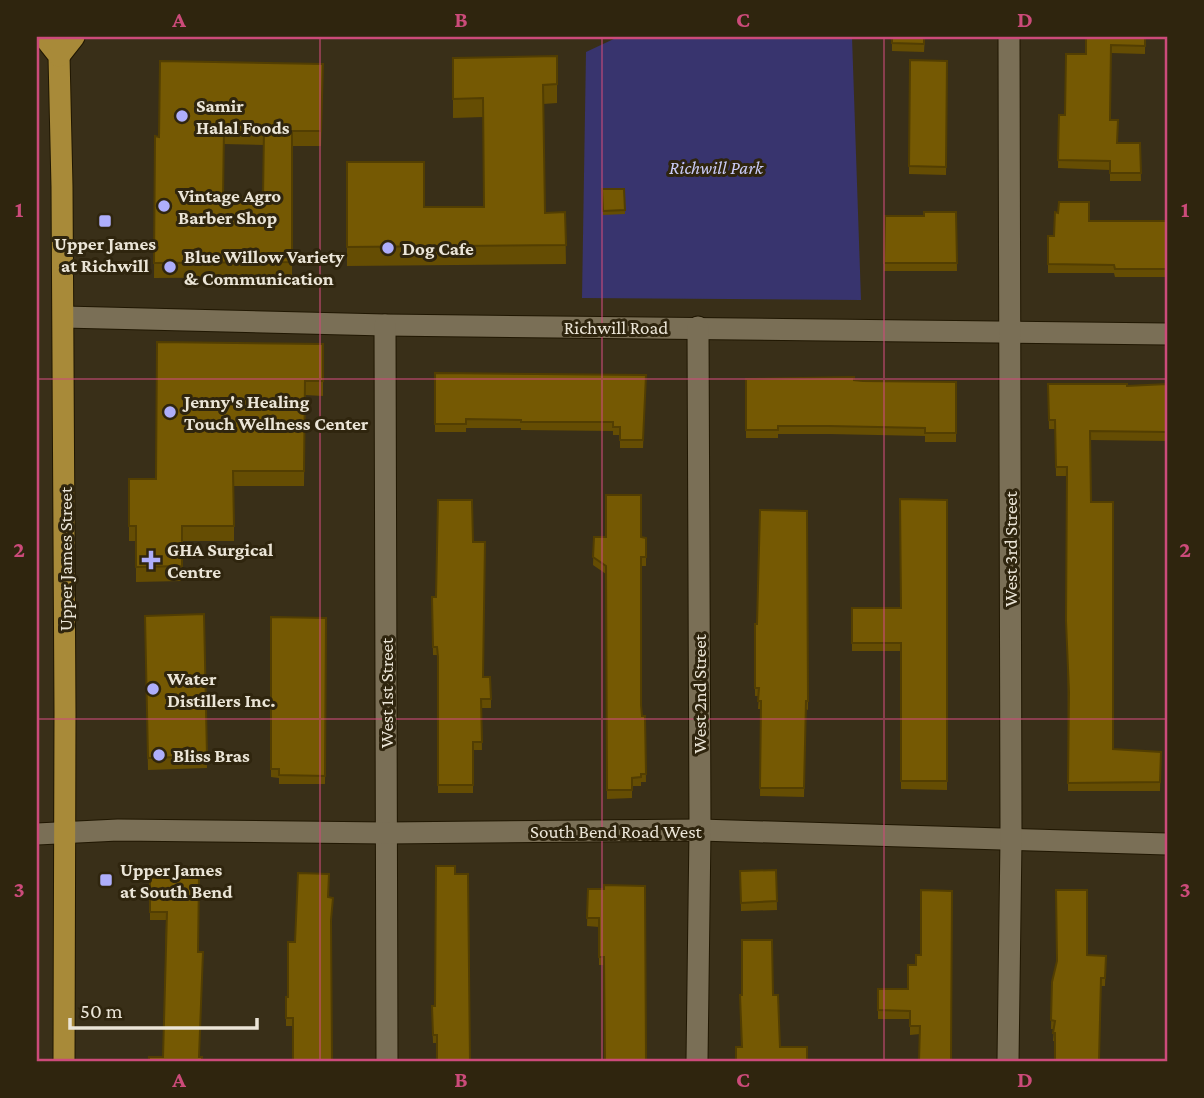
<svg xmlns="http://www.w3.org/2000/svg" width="1204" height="1098" font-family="'Crimson Pro',serif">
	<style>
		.green { fill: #38346e }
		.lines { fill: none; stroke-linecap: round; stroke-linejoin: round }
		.street-casing { stroke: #201702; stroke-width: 23 }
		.primary-casing { stroke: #201702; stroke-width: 23 }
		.street { stroke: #7a6f56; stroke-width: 21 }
		.primary { stroke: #a88a39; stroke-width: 21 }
		.wall { fill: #654d03; fill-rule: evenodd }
		.building { fill: #755903; stroke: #523e02; stroke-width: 2; fill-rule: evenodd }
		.grid { fill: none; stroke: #cc4b7a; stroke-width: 2; stroke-opacity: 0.55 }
		.poi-dot { fill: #aeaefb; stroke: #2f250e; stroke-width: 2.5 }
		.labels { text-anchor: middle; stroke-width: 6; stroke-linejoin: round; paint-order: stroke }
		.poi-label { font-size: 19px; font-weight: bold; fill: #ebe5d7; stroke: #2f250e; text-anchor: start }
		.park-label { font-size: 19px; font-style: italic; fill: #caccf8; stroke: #2f250e }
		.street-label { font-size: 19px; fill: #ebe5d7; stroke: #2f250e }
		.neatline { fill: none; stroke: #cc4b7a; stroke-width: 2.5 }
		.grid-label { font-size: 23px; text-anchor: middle; font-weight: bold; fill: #cc4b7a }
	</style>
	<rect width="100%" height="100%" fill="#392f18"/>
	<polygon class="green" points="618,37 852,37 861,300 582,298 586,52"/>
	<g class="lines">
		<defs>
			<g id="street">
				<polyline points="64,317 385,325 1167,334"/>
				<polyline points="385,325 387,1061"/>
				<polyline points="37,834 118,830 386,833 700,830 1167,844"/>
				<polyline points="697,1061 700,830 698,327"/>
				<polyline points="1008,1061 1011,839 1009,37"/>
			</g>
			<g id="primary">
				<polyline points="44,37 59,56 62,187 65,713 64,1061"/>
				<polyline points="59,56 74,37"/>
			</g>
		</defs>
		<use href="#street" class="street-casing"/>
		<use href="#primary" class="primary-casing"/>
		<use href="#street" class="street"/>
		<use href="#primary" class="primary"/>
	</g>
	<g class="wall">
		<polygon points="892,37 925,37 924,52 892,51"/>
		<polygon points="1086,37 1145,37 1145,54 1111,53 1110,120 1117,143 1140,143 1141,181 1110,181 1110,170 1058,168 1059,115 1065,115 1086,54"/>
		<polygon points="557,56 557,103 543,104 545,213 565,212 566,264 347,266 347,162 424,207 484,207 483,117 453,118 453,58"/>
		<polygon points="910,60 947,61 946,175 909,174"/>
		<path d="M323 64 321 146H292V277L154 278 155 136 159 137ZM224 144 264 145 263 197 223 198Z"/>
		<polygon points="602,189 624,189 625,214 603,215"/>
		<polygon points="956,212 957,271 884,271 885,216 924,216"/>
		<polygon points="1089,221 1167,221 1167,277 1115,277 1114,273 1048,273 1048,236 1054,236"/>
		<polygon points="323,344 323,396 305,395 304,486 234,486 234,541 182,541 182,581 136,582 136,541 129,541 129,479 156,479"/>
		<polygon points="435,373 646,375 643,448 620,448 620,435 613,435 613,431 521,430 521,428 466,428 466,432 435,432"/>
		<polygon points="746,379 854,380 956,382 956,442 925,442 925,436 829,434 778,434 778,438 746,438"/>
		<polygon points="1048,384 1127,386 1167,384 1167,441 1090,440 1091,502 1113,749 1161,752 1160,791 1068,791 1067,476 1056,476 1055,429 1049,429"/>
		<polygon points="947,500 947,790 901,789 901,651 852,651 852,608 901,608"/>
		<polygon points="807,511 808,710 806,709 804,797 760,796 761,709 758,709 759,696 755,696 755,633"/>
		<polygon points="594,537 646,538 646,566 641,566 641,705 642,716 645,716 646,782 641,782 641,786 632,786 632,798 607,799 606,574 593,565"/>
		<polygon points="473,542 483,677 491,699 491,708 481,708 482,750 473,750 473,793 438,793 438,665 437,655 433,655 432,597 436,597"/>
		<polygon points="204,614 207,768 148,770 145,616"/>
		<polygon points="271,617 326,618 325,784 279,784 279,778 271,777"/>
		<polygon points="776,870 777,910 741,911 740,871"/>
		<polygon points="150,878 198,952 199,1057 163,1057 166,920 150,920"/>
		<polygon points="588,889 604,889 604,965 599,965 599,927 587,926"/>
		<polygon points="328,897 333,906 293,1026 286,1026 286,997 288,997 295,942"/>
		<polygon points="1087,955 1106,956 1105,986 1101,986 1055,1041 1053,1041 1054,1029 1051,1029 1052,982"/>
		<polygon points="878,989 908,989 951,1061 919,1061 920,1034 910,1035 910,1019 878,1019"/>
		<polygon points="435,1006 437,1043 433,1043 432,1015"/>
	</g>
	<g class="building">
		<polygon points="892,37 924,37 924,44 892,43"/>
		<polygon points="1086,37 1145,37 1145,46 1111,45 1110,120 1118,120 1117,143 1140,143 1141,173 1110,173 1110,161 1058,160 1059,115 1065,115 1066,54 1086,54"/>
		<polygon points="557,56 557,84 543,85 545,213 565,212 566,245 347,247 347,162 424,162 424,207 484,207 483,98 453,99 453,58"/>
		<polygon points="910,60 947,61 946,167 909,166"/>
		<path d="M160 61 323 64 321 131H292V262L154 263 155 136 159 137ZM224 129 264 130 263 197 223 198Z"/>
		<polygon points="602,189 624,189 625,210 603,211"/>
		<polygon points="1059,202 1089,202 1089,221 1167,221 1167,269 1115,269 1114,265 1048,264 1048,236 1054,236 1055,212 1058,213"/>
		<polygon points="924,212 956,212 957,263 884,263 885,216 924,216"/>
		<polygon points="157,342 323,344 323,381 305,381 304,471 233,471 234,526 182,526 182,566 136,567 136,526 129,526 129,479 156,479"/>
		<polygon points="435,373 646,375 643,440 620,440 620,427 613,427 613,422 521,422 521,420 466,419 466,424 435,424"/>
		<polygon points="854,377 854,380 863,381 956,382 956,433 925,433 925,428 829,426 778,426 778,430 746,430 746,379"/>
		<polygon points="1048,384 1127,384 1127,386 1167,384 1167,432 1090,431 1091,502 1113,502 1113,749 1161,752 1160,782 1068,783 1069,692 1066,621 1067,467 1056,467 1055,420 1049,420"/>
		<polygon points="606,495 641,495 641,537 646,538 646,557 641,557 641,705 642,716 645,716 646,774 641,774 641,777 632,778 632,790 607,790 606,566 593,557 594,537 606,537"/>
		<polygon points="900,499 947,500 947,781 901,781 901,643 852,643 852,608 901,608"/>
		<polygon points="438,500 472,500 473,542 485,542 483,677 490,677 491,699 481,699 482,742 473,742 473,785 438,785 438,657 437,647 433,647 432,597 436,597"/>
		<polygon points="760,510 807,511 808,701 806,701 804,788 760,788 761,701 758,701 759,688 755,688 755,624 757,624"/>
		<polygon points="204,614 207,756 148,758 145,616"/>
		<polygon points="271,617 326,618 325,776 279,775 279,769 271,769"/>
		<polygon points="436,866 455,866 455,874 468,874 470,1061 437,1061 437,1035 433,1035 432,1006 435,1006"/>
		<polygon points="776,870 777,901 741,903 740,871"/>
		<polygon points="298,873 329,874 328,897 333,898 331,920 332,1061 293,1061 293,1018 286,1018 286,997 288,997 288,942 295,942"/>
		<polygon points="150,878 199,878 198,952 203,952 199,1057 202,1057 202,1061 149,1061 149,1057 163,1057 167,912 150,912"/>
		<polygon points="604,885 645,886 646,1061 605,1061 604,957 599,957 599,918 587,918 588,889 604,889"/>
		<polygon points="921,890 952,891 951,1061 953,1061 919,1061 920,1026 910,1026 910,1011 878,1010 878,989 908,989 908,965 916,965 916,955 921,955"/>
		<polygon points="1056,890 1087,890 1087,955 1106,956 1105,978 1101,978 1099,1061 1055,1061 1055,1033 1053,1033 1055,1021 1051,1020 1052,982 1057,961"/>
		<polygon points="742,940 772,940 773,995 778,995 780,1047 807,1047 807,1061 736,1061 736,1047 742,1047 740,995 742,995"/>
	</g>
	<path class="grid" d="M320 37V1061M602 37V1061M884 37V1061M37 379H1167M37 719H1167"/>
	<g class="poi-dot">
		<circle cx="182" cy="116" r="7"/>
		<circle cx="164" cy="206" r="7"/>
		<rect x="98" y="214" width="14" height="14" rx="3.5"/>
		<circle cx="388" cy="248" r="7"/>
		<circle cx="170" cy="267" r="7"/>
		<circle cx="170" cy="412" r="7"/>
		<path d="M147.5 549.5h7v7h7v7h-7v7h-7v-7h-7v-7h7z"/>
		<circle cx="153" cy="689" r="7"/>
		<circle cx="159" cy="755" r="7"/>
		<rect x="99" y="873" width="14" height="14" rx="3.5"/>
	</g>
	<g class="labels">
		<g class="poi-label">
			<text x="196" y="112">Samir<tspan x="196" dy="22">Halal Foods</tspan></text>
			<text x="178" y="202">Vintage Agro<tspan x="178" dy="22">Barber Shop</tspan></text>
			<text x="105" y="250" text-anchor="middle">Upper James<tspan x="105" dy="22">at Richwill</tspan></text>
			<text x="402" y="255">Dog Cafe</text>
			<text x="184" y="263">Blue Willow Variety<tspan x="184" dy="22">&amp; Communication</tspan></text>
			<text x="184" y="408">Jenny's Healing<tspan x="184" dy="22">Touch Wellness Center</tspan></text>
			<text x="167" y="556">GHA Surgical<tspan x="167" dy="22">Centre</tspan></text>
			<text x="167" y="685">Water<tspan x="167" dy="22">Distillers Inc.</tspan></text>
			<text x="173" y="762">Bliss Bras</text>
			<text x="120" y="876">Upper James<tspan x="120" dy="22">at South Bend</tspan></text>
		</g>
		<g class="park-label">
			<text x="716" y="174">Richwill Park</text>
		</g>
		<g class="street-label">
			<text x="616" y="334">Richwill Road</text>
			<text transform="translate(1010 549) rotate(-90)" y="7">West 3rd Street</text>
			<text transform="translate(65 559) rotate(-90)" y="7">Upper James Street</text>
			<text transform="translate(386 693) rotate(-90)" y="7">West 1st Street</text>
			<text transform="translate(699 694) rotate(-90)" y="7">West 2nd Street</text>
			<text x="616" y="838">South Bend Road West</text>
		</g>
	</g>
	<rect width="1204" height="1098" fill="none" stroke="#2f250e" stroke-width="77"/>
	<path d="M70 1018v10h187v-10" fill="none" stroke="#ebe5d7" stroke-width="3.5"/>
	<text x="80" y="1018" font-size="21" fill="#ebe5d7" stroke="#2f250e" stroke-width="5" paint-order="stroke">50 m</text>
	<rect x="38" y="38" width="1128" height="1022" class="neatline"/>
	<g class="grid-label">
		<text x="179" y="27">A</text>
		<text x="461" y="27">B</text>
		<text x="743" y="27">C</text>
		<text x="1025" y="27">D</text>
		<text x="19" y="217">1</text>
		<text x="1185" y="217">1</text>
		<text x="19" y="557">2</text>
		<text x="1185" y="557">2</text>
		<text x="19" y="897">3</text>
		<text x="1185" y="897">3</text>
		<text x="179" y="1087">A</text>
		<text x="461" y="1087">B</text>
		<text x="743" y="1087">C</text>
		<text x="1025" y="1087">D</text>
	</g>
</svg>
